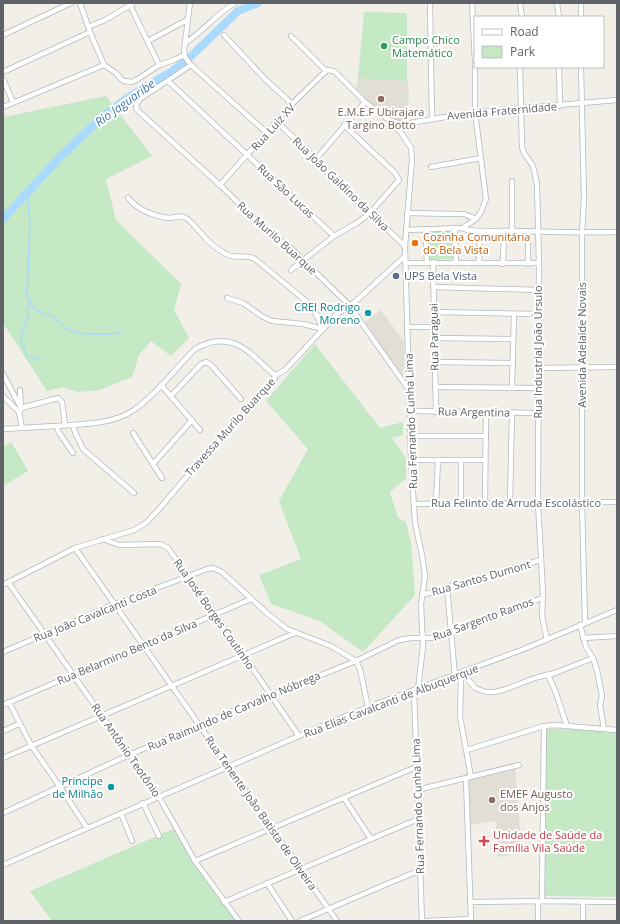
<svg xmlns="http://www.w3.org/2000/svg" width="620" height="924" font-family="'Open Sans',sans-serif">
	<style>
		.education { fill: #e1ded6 }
		.green { fill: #c5e8c5 }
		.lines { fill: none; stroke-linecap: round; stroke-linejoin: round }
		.stream { stroke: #aadaff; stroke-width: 1.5 }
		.river { stroke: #aadaff; stroke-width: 8 }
		.minor-casing { stroke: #b5b8bc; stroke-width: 6 }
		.minor { stroke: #fff; stroke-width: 4.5 }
		.leisure-dot { fill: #2e9e5b; stroke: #fff; stroke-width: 1.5 }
		.education-dot { fill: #8d6e63; stroke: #fff; stroke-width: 1.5 }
		.food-dot { fill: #e8710a; stroke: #fff; stroke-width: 1.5 }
		.service-dot { fill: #5c6f8a; stroke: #fff; stroke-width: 1.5 }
		.culture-dot { fill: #0f9aa8; stroke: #fff; stroke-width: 1.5 }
		.health-dot { fill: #e0444e; stroke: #fff; stroke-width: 1.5 }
		.labels { text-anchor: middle; stroke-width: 4; stroke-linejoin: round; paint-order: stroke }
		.leisure-label { font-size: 11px; fill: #27864d; stroke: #fff; text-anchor: start }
		.street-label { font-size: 11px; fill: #5f6368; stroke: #fff }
		.education-label { font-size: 11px; fill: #785e54; stroke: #fff }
		.food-label { font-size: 11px; fill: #c56008; stroke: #fff; text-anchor: start }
		.service-label { font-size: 11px; fill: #4e5e75; stroke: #fff; text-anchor: start }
		.culture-label { font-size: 11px; fill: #0d838f; stroke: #fff; text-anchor: end }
		.health-label { font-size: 11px; fill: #be3a42; stroke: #fff; text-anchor: start }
		.water-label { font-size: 12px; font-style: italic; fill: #4174aa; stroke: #fff }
	</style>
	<rect width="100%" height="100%" fill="#f1efe8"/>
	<g class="education">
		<polygon points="358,78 408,81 409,96 406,123 394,123 355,92"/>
		<polygon points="381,310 404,342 405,374 401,374 365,322"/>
		<polygon points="515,766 522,853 497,857 496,821 468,825 466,779"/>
	</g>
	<g class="green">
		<polygon points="364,12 407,13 407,81 358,78"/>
		<polygon points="106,96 152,156 106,179 116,220 181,284 174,310 189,338 171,356 151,341 139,355 132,377 100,390 77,392 63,387 47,391 3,323 3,117"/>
		<polygon points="428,231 453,231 453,259 429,260"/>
		<polygon points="315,344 380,428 403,422 403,435 392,438 406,458 406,478 390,492 398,518 406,522 411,543 415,595 363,652 320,621 271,604 259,575 301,559 279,501 308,449 266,401"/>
		<polygon points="11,442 28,471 3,486 3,447"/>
		<polygon points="546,729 617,730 617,897 542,896"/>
		<polygon points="173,829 214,891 238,921 52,921 30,891"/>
	</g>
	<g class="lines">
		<g class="stream">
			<path d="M27 191 30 225 27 295C29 302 32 308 39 312 42 314 47 314 51 316 58 318 62 327 70 331 81 335 112 335 122 332"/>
			<polyline points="29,303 27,310 28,317 22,332 21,341 27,356 30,358 38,359"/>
		</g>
		<polyline class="river" points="3,219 60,157 100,119 127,98 171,72 187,60 238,11 258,3"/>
		<defs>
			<g id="minor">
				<polyline points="80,3 90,32 104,65 116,73 121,79 124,81 132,82 138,79 159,65 174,60 184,55"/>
				<polyline points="129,3 159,65"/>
				<polyline points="190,3 184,51 185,57 191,65 267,133"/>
				<polyline points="430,3 432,118"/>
				<polyline points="472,3 475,61"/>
				<polyline points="520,3 522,17"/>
				<polyline points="557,3 559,17"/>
				<polyline points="581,17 581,3"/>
				<polyline points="88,27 105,20 134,3"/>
				<polyline points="3,35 71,3"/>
				<polyline points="224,35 265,79 292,104"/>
				<polyline points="291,36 326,71"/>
				<polyline points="148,41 187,20"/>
				<path d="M185 43C203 32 216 14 235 3"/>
				<polyline points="191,65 140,99 136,105 137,110 220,185 263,227 293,250 349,305 409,390"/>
				<polyline points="520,67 522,147 524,153 533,166 537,184 539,263 538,503 543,594 542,616 547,640"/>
				<polyline points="559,67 560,106"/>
				<polyline points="581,67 584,199 582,233 582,503 585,623"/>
				<polyline points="3,72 90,32"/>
				<polyline points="3,79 13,102"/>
				<polyline points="168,81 334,236"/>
				<polyline points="3,107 104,65"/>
				<polyline points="390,121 404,124 475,112 617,100"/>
				<polyline points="277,122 316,159 331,176 405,246"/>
				<polyline points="316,159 365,102"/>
				<polyline points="431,167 481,158"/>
				<polyline points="220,185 292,104 327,70 334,71 365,102 389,120 402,134 411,148 412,159 405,246 409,390 411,460 415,523 422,555 425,576 421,604 423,646 418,689"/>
				<path d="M128 198C138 210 154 216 169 218 174 218 180 215 184 217 192 221 194 226 200 232 207 241 215 248 226 254 236 260 245 253 255 259L306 301 316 314 323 329"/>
				<polyline points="407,213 457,214 464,214 476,219"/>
				<path d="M462 228C470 233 501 230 513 231 548 232 582 233 617 232"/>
				<polyline points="425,229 427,262"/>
				<polyline points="455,229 456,263"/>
				<polyline points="406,230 462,228 467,225 476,219 481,212 486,199 475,112 475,67"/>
				<polyline points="512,231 512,181"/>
				<polyline points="433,262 436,412"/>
				<polyline points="405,263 539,263"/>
				<polyline points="479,263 480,231"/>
				<polyline points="503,264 504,231"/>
				<polyline points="528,264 528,231"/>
				<polyline points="291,270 334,236 357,223 370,213 399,180 395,173 344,125"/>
				<polyline points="433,287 539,290"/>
				<polyline points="227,298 243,303 263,317 272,321 303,324 323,329"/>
				<polyline points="433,312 538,314"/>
				<polyline points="407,327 433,327"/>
				<polyline points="434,338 513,339"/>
				<polyline points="434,362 513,363"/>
				<polyline points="538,368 617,367"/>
				<polyline points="3,374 21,408 21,410 19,412"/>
				<polyline points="161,385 200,430"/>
				<polyline points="435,387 538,388"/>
				<polyline points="512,387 514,314"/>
				<polyline points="20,390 21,408 58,398 62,402 65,425"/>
				<polyline points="3,396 19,412 22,428"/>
				<polyline points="171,396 201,364 206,362 211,365 241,399"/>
				<polyline points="410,411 538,413"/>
				<polyline points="73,425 75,432 83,449 134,493"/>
				<polyline points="57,426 58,431 73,453"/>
				<path d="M3 429C20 428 38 427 55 426 81 424 112 425 134 410 157 394 175 369 195 349 230 329 248 350 273 374L276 375"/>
				<polyline points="133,433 162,478"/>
				<polyline points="410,436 486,436"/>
				<polyline points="411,460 485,460"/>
				<polyline points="461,460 461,504"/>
				<polyline points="153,464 192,420"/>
				<polyline points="485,503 486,412"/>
				<polyline points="510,503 512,413"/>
				<polyline points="414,504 617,502"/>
				<polyline points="436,504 438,460"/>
				<polyline points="103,539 119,545 159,544 163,545 168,548 215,614 299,736"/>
				<polyline points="75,548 337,921"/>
				<polyline points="8,582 159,797 195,861 239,921"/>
				<polyline points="3,585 75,548 134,530 146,523 160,508 182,482 215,446 272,382 276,375 285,370 336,315 356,301 405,256"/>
				<polyline points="447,587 455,676"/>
				<polyline points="422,595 541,560"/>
				<polyline points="580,625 586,647 593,658 597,670 602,696 600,705 604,729"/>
				<polyline points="583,638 617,636"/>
				<polyline points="3,652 115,604 207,569 213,568 222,572 268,614 287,629 331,646 356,661 360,669 368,707"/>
				<polyline points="463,673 475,688 486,692 494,692 503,690 538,677 555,673 593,658"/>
				<polyline points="461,674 460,717 471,777"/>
				<polyline points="548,675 555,690 567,726"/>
				<polyline points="414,690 422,921"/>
				<polyline points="9,702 31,745 60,787 87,828"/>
				<polyline points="3,705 251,599"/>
				<polyline points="3,731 19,724"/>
				<polyline points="467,750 544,726 554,725 617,730"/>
				<polyline points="3,758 295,633"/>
				<polyline points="466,779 471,921"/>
				<polyline points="417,790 519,765"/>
				<polyline points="344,798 371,839"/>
				<polyline points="143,803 159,836"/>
				<polyline points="3,813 129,755 271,695 356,661 399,640 411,638 431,638 451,633 542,598"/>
				<polyline points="121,813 132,841"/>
				<polyline points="195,861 416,767"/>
				<polyline points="3,865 324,725 368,707 524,649 617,610"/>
				<polyline points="267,883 292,921"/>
				<polyline points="542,901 544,726"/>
				<polyline points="224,902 418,819"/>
				<polyline points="470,902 542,901 617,902"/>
				<polyline points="583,902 583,921"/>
				<polyline points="300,921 420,870"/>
				<polyline points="425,921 471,919"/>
				<polyline points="538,921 538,901"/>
			</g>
		</defs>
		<use href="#minor" class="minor-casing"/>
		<use href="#minor" class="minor"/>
	</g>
	<circle class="leisure-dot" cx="384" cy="46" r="4"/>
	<g class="education-dot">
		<circle cx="381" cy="99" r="4"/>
		<circle cx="492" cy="800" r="4"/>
	</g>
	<circle class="food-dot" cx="415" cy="243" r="4"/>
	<circle class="service-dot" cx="396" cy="276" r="4"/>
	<g class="culture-dot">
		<circle cx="368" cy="313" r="4"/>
		<circle cx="111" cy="787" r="4"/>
	</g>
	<path class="health-dot" d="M482 835h4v4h4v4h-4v4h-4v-4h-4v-4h4z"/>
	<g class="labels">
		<g class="leisure-label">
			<text x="392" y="44">Campo Chico<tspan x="392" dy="13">Matemático</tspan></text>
		</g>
		<g class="street-label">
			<text transform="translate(502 111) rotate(-5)" y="4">Avenida Fraternidade</text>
			<text transform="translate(273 127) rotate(-48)" y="4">Rua Luiz XV</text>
			<text transform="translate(341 184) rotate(44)" y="4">Rua João Galdino da Silva</text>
			<text transform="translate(286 191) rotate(43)" y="4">Rua São Lucas</text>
			<text transform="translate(277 238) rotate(42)" y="4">Rua Murilo Buarque</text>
			<text transform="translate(434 337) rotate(-91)" y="4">Rua Paraguai</text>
			<text transform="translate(582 345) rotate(-90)" y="4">Avenida Adelaide Novais</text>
			<text transform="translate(538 352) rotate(-90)" y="4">Rua Industrial João Úrsulo</text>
			<text transform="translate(474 412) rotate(1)" y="4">Rua Argentina</text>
			<text transform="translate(411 421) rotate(-92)" y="4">Rua Fernando Cunha Lima</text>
			<text transform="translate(230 427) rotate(-48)" y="4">Travessa Murilo Buarque</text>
			<text x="516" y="507">Rua Felinto de Arruda Escolástico</text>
			<text transform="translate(481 578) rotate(-16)" y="4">Rua Santos Dumont</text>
			<text transform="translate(95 614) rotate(-22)" y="4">Rua João Cavalcanti Costa</text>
			<text transform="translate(214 614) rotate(55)" y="4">Rua José Borges Coutinho</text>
			<text transform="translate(483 619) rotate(-20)" y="4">Rua Sargento Ramos</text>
			<text transform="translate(127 652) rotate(-23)" y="4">Rua Belarmino Bento da Silva</text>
			<text transform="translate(391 701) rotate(-21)" y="4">Rua Elias Cavalcanti de Albuquerque</text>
			<text transform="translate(234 711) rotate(-23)" y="4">Rua Raimundo de Carvalho Nóbrega</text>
			<text transform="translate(126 750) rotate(55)" y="4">Rua Antônio Teotônio</text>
			<text transform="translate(418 806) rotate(-92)" y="4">Rua Fernando Cunha Lima</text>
			<text transform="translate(261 813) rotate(55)" y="4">Rua Tenente João Batista de Oliveira</text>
		</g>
		<g class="education-label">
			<text x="381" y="116">E.M.E.F Ubirajara<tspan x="381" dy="13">Targino Botto</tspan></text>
			<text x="500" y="798" text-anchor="start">EMEF Augusto<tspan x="500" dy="13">dos Anjos</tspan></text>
		</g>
		<g class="food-label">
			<text x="423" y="241">Cozinha Comunitária<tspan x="423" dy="13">do Bela Vista</tspan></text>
		</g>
		<g class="service-label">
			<text x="404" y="280">UPS Bela Vista</text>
		</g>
		<g class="culture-label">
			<text x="360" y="311">CREI Rodrigo<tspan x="360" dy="13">Moreno</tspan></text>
			<text x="103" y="785">Príncipe<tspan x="103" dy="13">de Milhão</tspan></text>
		</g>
		<g class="health-label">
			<text x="493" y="839">Unidade de Saúde da<tspan x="493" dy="13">Família Vila Saúde</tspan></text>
		</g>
		<g class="water-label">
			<text transform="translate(125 103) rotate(-36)" y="4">Rio Jaguaribe</text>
		</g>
	</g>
	<rect width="620" height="924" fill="none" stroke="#5f6368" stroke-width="8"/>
	<rect x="474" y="16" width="130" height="52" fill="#ffffff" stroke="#bfc1c3"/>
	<rect x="482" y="29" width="20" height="6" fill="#ffffff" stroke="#bfc1c3"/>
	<text x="510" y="36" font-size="12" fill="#5f6368">Road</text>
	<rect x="482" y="46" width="20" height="12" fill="#c5e8c5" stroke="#bfc1c3"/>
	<text x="510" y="56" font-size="12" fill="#5f6368">Park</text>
</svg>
